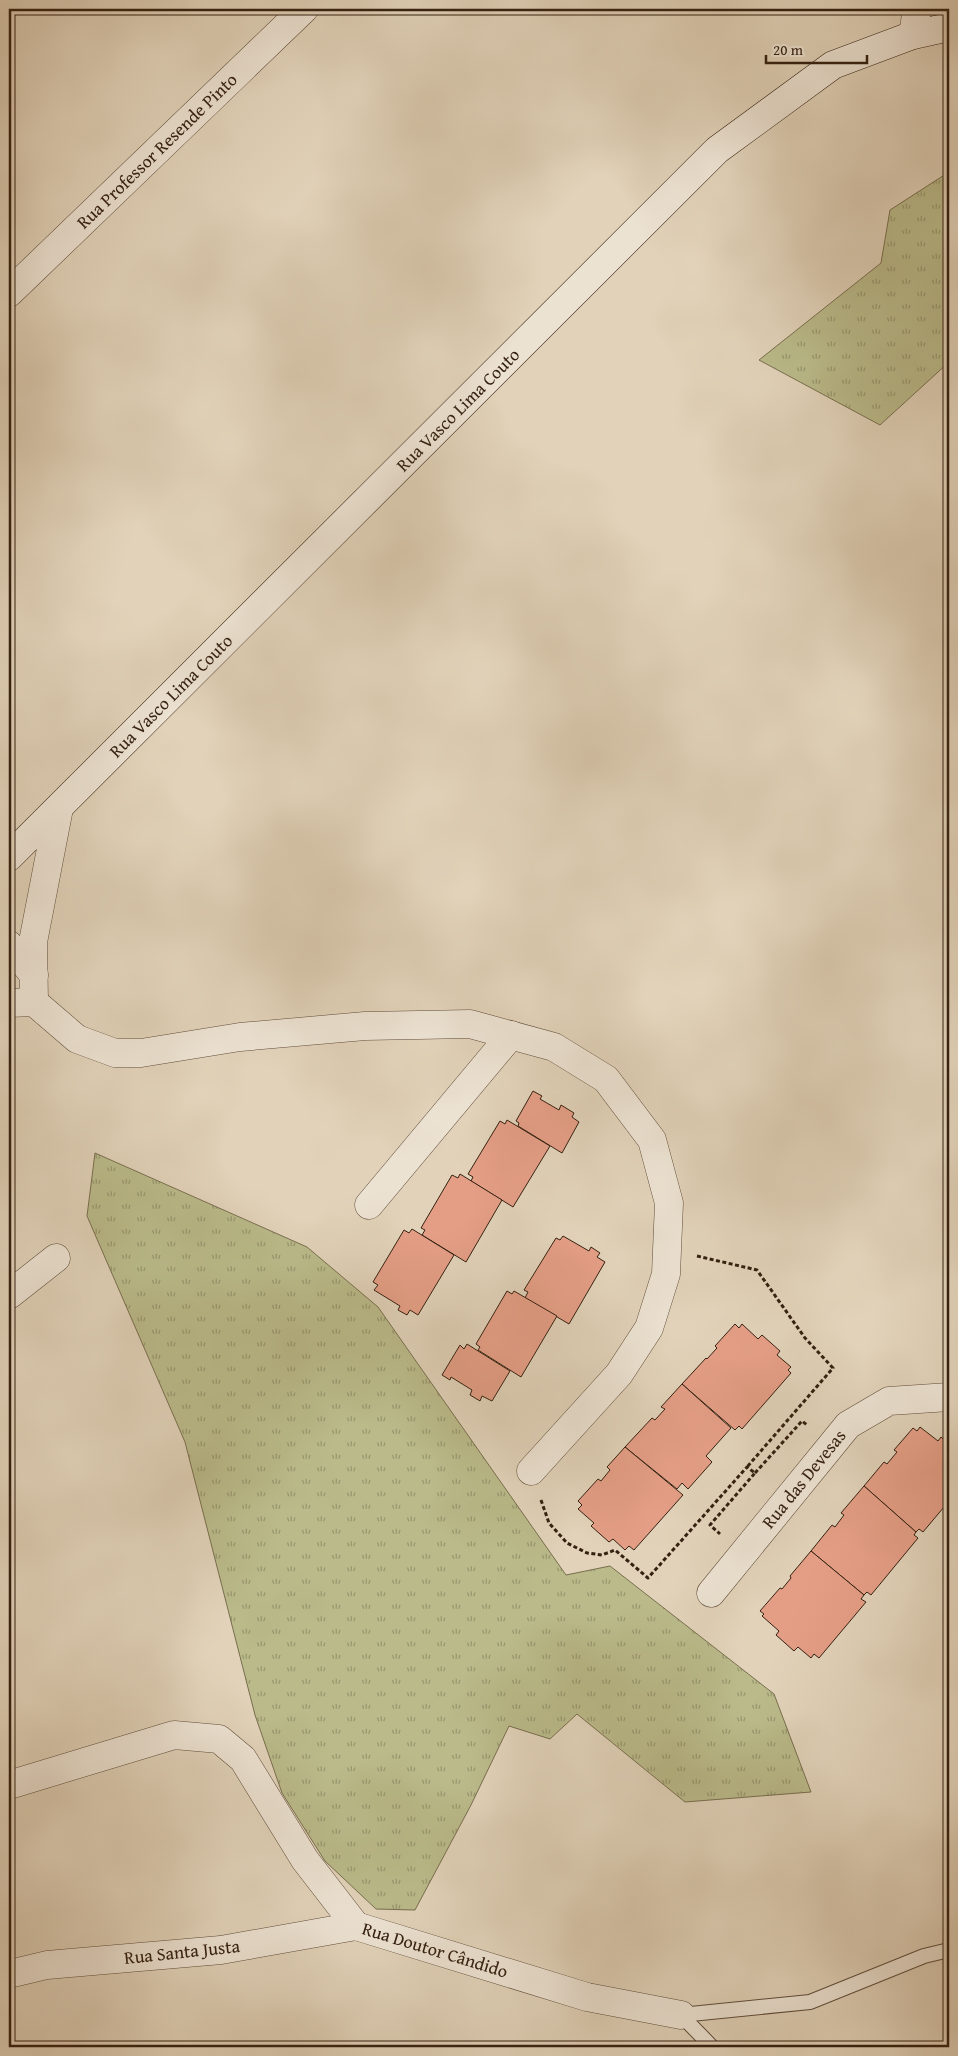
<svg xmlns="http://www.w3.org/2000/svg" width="958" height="2056" font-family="'Gentium Book Plus',serif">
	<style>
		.grass { fill: url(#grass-tufts); stroke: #786e4e }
		.building { fill: #e49e86; stroke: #352111 }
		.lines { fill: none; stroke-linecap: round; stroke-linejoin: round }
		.lane-casing { stroke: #604d3b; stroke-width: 16 }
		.street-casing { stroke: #604d3b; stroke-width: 29 }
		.secondary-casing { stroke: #352111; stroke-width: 29 }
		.path { stroke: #352111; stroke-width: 3; stroke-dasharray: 4 2.5; stroke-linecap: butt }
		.lane { stroke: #ece2d2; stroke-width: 14 }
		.street { stroke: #ece2d2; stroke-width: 28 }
		.secondary { stroke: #ece2d2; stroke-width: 28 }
		.labels { text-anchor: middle; stroke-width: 4.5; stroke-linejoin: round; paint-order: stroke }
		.street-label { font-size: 18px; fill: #352111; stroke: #ece2d2 }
	</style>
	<defs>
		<pattern id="grass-tufts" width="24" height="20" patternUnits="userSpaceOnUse" patternTransform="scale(1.25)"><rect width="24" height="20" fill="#baba8a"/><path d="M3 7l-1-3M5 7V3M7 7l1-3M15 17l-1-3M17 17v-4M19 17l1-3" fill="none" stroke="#98976f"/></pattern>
	</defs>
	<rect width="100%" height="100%" fill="#e1d2b9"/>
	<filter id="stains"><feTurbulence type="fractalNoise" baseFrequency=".004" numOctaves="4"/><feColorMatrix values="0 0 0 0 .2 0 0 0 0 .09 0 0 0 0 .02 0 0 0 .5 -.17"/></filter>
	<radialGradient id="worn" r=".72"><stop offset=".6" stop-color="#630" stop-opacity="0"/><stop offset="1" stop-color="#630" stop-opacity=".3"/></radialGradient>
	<g class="grass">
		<polygon points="949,172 949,362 880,425 759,360 881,263 890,210"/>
		<polygon points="95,1153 307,1247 378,1307 566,1575 610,1566 774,1694 811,1792 685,1802 577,1714 550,1739 509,1726 471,1805 415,1910 376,1909 325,1861 282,1793 255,1715 185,1442 87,1216"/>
	</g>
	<g class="building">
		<polygon points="533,1091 542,1096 540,1099 559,1110 561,1105 574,1113 572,1117 579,1122 562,1153 518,1126 519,1123 516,1121"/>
		<polygon points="507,1120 550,1146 513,1207 471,1181 473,1177 468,1174 500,1121 505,1124"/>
		<polygon points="460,1174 502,1200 466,1262 422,1235 425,1230 421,1228 452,1175 458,1178"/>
		<polygon points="412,1229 454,1255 418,1315 410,1310 407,1315 398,1310 400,1306 374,1290 378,1285 373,1282 404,1230 409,1233"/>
		<polygon points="563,1236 589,1251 591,1247 600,1253 597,1257 605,1262 569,1324 525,1298 528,1292 524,1290 556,1238 560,1240"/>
		<polygon points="507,1291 512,1294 514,1291 557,1316 521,1377 478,1350 480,1347 476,1344"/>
		<polygon points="735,1324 739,1328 742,1324 758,1339 762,1335 780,1351 777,1355 791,1367 788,1370 791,1373 742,1429 739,1426 735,1430 682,1384 706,1358 707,1359 717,1348 715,1346"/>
		<polygon points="467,1344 510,1371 492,1401 482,1396 480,1401 470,1395 472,1390 451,1377 450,1380 442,1375 460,1345 464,1349"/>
		<polygon points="682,1384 731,1428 706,1456 712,1462 688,1489 682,1483 677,1489 625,1447 652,1418 655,1420 665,1409 661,1407"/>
		<polygon points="920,1427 938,1441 941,1437 949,1444 949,1501 923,1532 919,1529 916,1532 864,1486 884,1462 887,1464 897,1452 894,1450 913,1428 917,1431"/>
		<polygon points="625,1447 683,1495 634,1550 629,1546 625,1550 613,1539 609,1542 591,1526 594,1523 578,1509 582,1505 578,1501 598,1479 601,1481 610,1470 607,1467"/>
		<polygon points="864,1486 916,1532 914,1535 918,1538 871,1595 867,1592 864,1595 811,1551 832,1525 835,1527 844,1515 841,1513"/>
		<polygon points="811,1551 864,1595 861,1599 866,1602 819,1658 814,1654 811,1658 798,1647 794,1651 776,1635 779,1631 762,1616 764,1614 760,1611 780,1588 782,1589 791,1578 790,1576"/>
	</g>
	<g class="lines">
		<defs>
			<g id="lane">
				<polyline points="681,2015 810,2002 924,1956 949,1950"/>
				<polyline points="681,2015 712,2047"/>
			</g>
			<g id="street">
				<polyline points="913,35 917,9"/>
				<polyline points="9,293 304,9"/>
				<polyline points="9,945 34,975"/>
				<polyline points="34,1002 33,942 59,808"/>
				<polyline points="9,1003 34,1002 77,1039 115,1053 141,1053 240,1037 365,1026 470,1024 554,1047 606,1079 652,1140 669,1203 666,1274 649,1328 619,1374 531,1471"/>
				<polyline points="369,1205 511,1035"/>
				<polyline points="9,1295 56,1258"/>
				<polyline points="711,1593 848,1425 889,1401 949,1397"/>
				<polyline points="9,1785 174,1735 219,1739 243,1759 305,1860 356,1926 587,1997 681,2015"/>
				<polyline points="9,1974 47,1965 221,1950 356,1926"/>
			</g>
			<polyline id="secondary" points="9,857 717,150 833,65 913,35 949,27"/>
		</defs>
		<use href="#lane" class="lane-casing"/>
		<use href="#street" class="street-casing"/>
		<use href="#secondary" class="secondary-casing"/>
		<g class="path">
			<polyline points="697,1256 757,1270 805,1338 833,1368 747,1467"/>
			<polyline points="755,1473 802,1421 807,1425"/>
			<polyline points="541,1500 549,1523 567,1543 587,1553 602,1555 615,1550 648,1578 747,1467 755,1473 710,1525 720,1534"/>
		</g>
		<use href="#lane" class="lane"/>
		<use href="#street" class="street"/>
		<use href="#secondary" class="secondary"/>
	</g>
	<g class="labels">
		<g class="street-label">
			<text transform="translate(157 151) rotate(-44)" y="6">Rua Professor Resende Pinto</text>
			<text transform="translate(458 410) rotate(-45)" y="6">Rua Vasco Lima Couto</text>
			<text transform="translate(171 696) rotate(-45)" y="6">Rua Vasco Lima Couto</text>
			<text transform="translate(804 1479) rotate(-51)" y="6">Rua das Devesas</text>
			<text transform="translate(435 1950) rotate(17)" y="6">Rua Doutor Cândido</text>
			<text transform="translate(182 1952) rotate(-6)" y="6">Rua Santa Justa</text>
		</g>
	</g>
	<rect width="958" height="2056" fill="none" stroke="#e1d2b9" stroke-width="30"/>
	<rect x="10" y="10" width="938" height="2036" fill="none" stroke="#352111" stroke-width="2.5"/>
	<rect x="15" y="15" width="928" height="2026" fill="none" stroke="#352111"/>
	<path d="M766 55v8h101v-8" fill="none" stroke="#352111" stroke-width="2.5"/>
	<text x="773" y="55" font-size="15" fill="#352111" stroke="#ece2d2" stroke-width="4" paint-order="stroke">20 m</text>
	<rect width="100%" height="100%" filter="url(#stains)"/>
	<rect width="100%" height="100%" fill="url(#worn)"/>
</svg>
